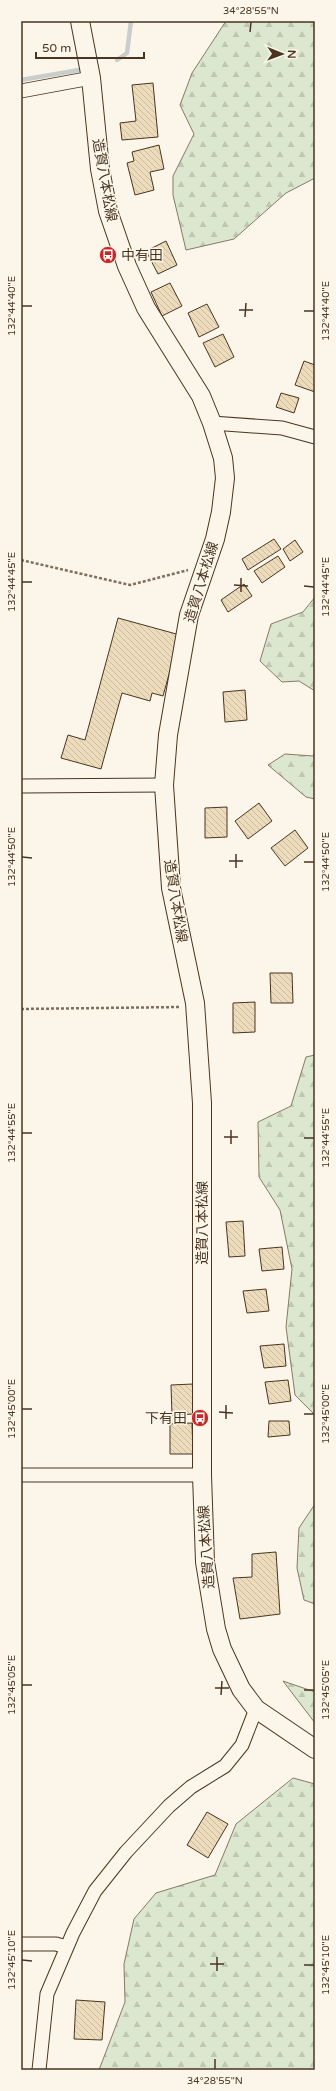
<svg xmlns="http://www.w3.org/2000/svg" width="336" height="2091" font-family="'Varela Round','Noto Sans JP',sans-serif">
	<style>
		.forest { fill: url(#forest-firs); stroke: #887966 }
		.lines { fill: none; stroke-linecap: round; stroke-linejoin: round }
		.stream { stroke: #c9cecd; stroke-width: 4.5 }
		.building { fill: url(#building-back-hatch); stroke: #4a3520 }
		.street-casing { stroke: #4a3520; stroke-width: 15 }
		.secondary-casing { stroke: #4a3520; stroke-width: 20 }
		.path { stroke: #7f6f5c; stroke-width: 2.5; stroke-dasharray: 3 2; stroke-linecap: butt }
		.street { stroke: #fbf6e9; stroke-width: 13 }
		.secondary { stroke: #fbf6e9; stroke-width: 18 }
		.ticks { fill: none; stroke: #4a3520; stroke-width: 1.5 }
		.labels { text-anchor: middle; stroke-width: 3; stroke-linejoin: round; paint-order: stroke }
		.street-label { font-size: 14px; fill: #4a3520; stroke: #fbf6e9 }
		.poi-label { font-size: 14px; fill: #4a3520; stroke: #fbf6e9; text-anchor: start }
		.neatline { fill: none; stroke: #4a3520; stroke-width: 1.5 }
		.ticks-label { font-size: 10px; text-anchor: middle; fill: #4a3520 }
	</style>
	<defs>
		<pattern id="forest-firs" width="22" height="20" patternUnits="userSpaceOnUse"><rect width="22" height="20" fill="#dce7d0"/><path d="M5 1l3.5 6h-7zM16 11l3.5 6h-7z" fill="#bec7b2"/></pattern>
		<pattern id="building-back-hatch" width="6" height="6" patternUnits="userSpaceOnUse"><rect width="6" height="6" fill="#ecdcbc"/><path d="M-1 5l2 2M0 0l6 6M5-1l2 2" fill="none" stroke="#ccbda1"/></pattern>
	</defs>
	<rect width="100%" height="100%" fill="#fbf6e9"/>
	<g class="forest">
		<polygon points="226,21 315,21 315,178 286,193 234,239 186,250 173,195 173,176 194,134 180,105 192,73"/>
		<polygon points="315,597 315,691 299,681 282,682 260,661 271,624 303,612"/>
		<polygon points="315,752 315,799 306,797 268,765 285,754 313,756"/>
		<polygon points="315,1055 315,1415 295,1395 286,1327 292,1269 280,1210 259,1177 258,1122 291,1106 306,1057"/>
		<polygon points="315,1504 315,1604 304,1600 297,1568 299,1528"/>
		<polygon points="283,1681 315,1692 315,1723"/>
		<polygon points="293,1778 315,1784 315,2070 99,2070 125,2002 124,1964 134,1919 156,1893 215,1875 236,1824"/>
	</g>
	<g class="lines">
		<g class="stream">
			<polyline points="117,60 127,53 131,21"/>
			<polyline points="21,80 79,70"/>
		</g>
	</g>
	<g class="building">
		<polygon points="153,83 158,137 122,140 120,123 136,121 132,85"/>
		<polygon points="159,145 164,169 150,172 154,190 135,195 127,163 134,161 132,152"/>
		<polygon points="166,241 177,265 158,274 146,251"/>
		<polygon points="170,283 182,306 162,316 151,292"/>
		<polygon points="207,304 219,327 199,337 188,313"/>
		<polygon points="223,334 234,357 215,367 203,343"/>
		<polygon points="304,361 315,365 315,392 295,385"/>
		<polygon points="281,393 299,398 294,413 276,407"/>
		<polygon points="274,539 281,549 248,570 242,559"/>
		<polygon points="295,540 303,552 290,561 283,549"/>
		<polygon points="278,556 285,567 262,583 254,571"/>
		<polygon points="244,584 252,596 228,612 221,600"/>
		<polygon points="118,618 180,635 163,696 152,693 150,701 122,693 101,769 61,758 68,735 85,740"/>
		<polygon points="245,690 247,720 225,722 223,692"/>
		<polygon points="259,803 272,821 248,839 235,821"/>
		<polygon points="227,807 227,837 205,838 205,808"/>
		<polygon points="295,830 308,848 285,866 271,848"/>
		<polygon points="270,973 292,973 293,1003 271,1003"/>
		<polygon points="255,1002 255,1032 233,1033 233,1003"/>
		<polygon points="243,1221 245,1256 229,1257 226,1222"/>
		<polygon points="282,1247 284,1269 262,1271 259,1249"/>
		<polygon points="266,1289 269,1311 247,1313 243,1291"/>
		<polygon points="284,1344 286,1366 264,1368 260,1346"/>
		<polygon points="288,1380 291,1401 269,1404 265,1382"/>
		<polygon points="193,1384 194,1414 172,1415 171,1385"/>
		<polygon points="269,1421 289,1421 290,1435 268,1437"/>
		<polygon points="192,1423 193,1454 170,1454 170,1424"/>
		<polygon points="276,1552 280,1614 240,1619 233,1578 252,1577 252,1554"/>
		<polygon points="207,1812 228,1824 208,1858 187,1845"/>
		<polygon points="76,2000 105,2002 102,2040 74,2039"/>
	</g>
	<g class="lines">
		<defs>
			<g id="street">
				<polyline points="21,91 91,78"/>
				<polyline points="212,423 282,428 315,437"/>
				<polyline points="21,786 164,785"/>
				<polyline points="21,1475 202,1475"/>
				<polyline points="21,1944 56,1944 66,1947"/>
				<polyline points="39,2070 47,1994 73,1933 95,1891 126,1852 169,1806 191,1787 225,1766 242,1745 256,1709"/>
			</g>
			<polyline id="secondary" points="80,21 91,78 100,169 108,211 127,266 146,308 201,396 212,423 223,458 225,478 221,512 215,539 189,615 168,735 164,785 171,888 195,1003 202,1103 202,1475 205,1562 216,1629 222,1649 241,1689 256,1709 315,1749"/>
		</defs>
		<use href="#street" class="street-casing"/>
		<use href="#secondary" class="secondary-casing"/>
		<g class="path">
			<polyline points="21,560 130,585 188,570"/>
			<polyline points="21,1009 180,1007"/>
		</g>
		<use href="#street" class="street"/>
		<use href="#secondary" class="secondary"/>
	</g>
	<path class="ticks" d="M250 32 251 22M22 306H32M239 310H253M304 311H314M245 317 246 303M22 582H32M234 585 248 586M304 586 314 587M241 592V578M22 857 32 858M229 861H243M304 862H314M236 868V854M22 1133H32M224 1137H238M304 1138H314M231 1144V1130M22 1409H32M219 1412 233 1413M304 1414H314M226 1419V1405M22 1685H32M215 1688H229M304 1690H314M221 1695 222 1681M22 1960 32 1961M210 1964H224M304 1965H314M217 1971V1957M215 2069V2059"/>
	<defs>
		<symbol id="bus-disc" viewBox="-11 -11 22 22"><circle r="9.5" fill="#c62828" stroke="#fbf6e9"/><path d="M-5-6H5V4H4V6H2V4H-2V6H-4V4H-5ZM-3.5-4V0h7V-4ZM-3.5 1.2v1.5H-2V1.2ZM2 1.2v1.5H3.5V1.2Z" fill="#fff"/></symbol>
	</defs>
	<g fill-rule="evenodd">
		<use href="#bus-disc" x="98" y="245" width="20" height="20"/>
		<use href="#bus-disc" x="190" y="1408" width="20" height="20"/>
	</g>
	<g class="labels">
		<g class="street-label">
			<text transform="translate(105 180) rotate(80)" y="5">造賀八本松線</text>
			<text transform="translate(201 582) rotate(-73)" y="5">造賀八本松線</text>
			<text transform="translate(176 901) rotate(81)" y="5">造賀八本松線</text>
			<text transform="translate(202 1223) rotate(-90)" y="5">造賀八本松線</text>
			<text transform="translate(206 1547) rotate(-94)" y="5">造賀八本松線</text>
		</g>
		<g class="poi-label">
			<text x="121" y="260">中有田</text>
			<text x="187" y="1423" text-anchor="end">下有田</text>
		</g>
	</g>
	<rect width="336" height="2091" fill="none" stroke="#fbf6e9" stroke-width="44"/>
	<g transform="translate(282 54) rotate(91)" stroke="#fbf6e9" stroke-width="3" paint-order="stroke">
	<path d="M0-3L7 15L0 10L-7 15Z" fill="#4a3520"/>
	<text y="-6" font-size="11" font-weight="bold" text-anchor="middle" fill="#4a3520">N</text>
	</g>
	<path d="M36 52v6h108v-6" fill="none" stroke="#4a3520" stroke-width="2"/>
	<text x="42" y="52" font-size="12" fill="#4a3520" stroke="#fbf6e9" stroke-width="3" paint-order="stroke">50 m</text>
	<rect x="22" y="22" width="292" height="2047" class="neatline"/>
	<g class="ticks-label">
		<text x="251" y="14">34°28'55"N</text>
		<text transform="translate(11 306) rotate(-90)" y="4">132°44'40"E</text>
		<text transform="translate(325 311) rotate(-90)" y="4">132°44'40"E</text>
		<text transform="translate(11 582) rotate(-90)" y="4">132°44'45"E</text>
		<text transform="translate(325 587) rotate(-90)" y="4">132°44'45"E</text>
		<text transform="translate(11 857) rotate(-90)" y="4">132°44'50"E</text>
		<text transform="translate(325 862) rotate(-90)" y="4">132°44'50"E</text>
		<text transform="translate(11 1133) rotate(-90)" y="4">132°44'55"E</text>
		<text transform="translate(325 1138) rotate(-90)" y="4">132°44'55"E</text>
		<text transform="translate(11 1409) rotate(-90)" y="4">132°45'00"E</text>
		<text transform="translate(325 1414) rotate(-90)" y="4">132°45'00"E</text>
		<text transform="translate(11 1685) rotate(-90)" y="4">132°45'05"E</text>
		<text transform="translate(325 1690) rotate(-90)" y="4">132°45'05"E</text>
		<text transform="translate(11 1960) rotate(-90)" y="4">132°45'10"E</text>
		<text transform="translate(325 1965) rotate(-90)" y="4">132°45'10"E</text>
		<text x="215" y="2084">34°28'55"N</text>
	</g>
</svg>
